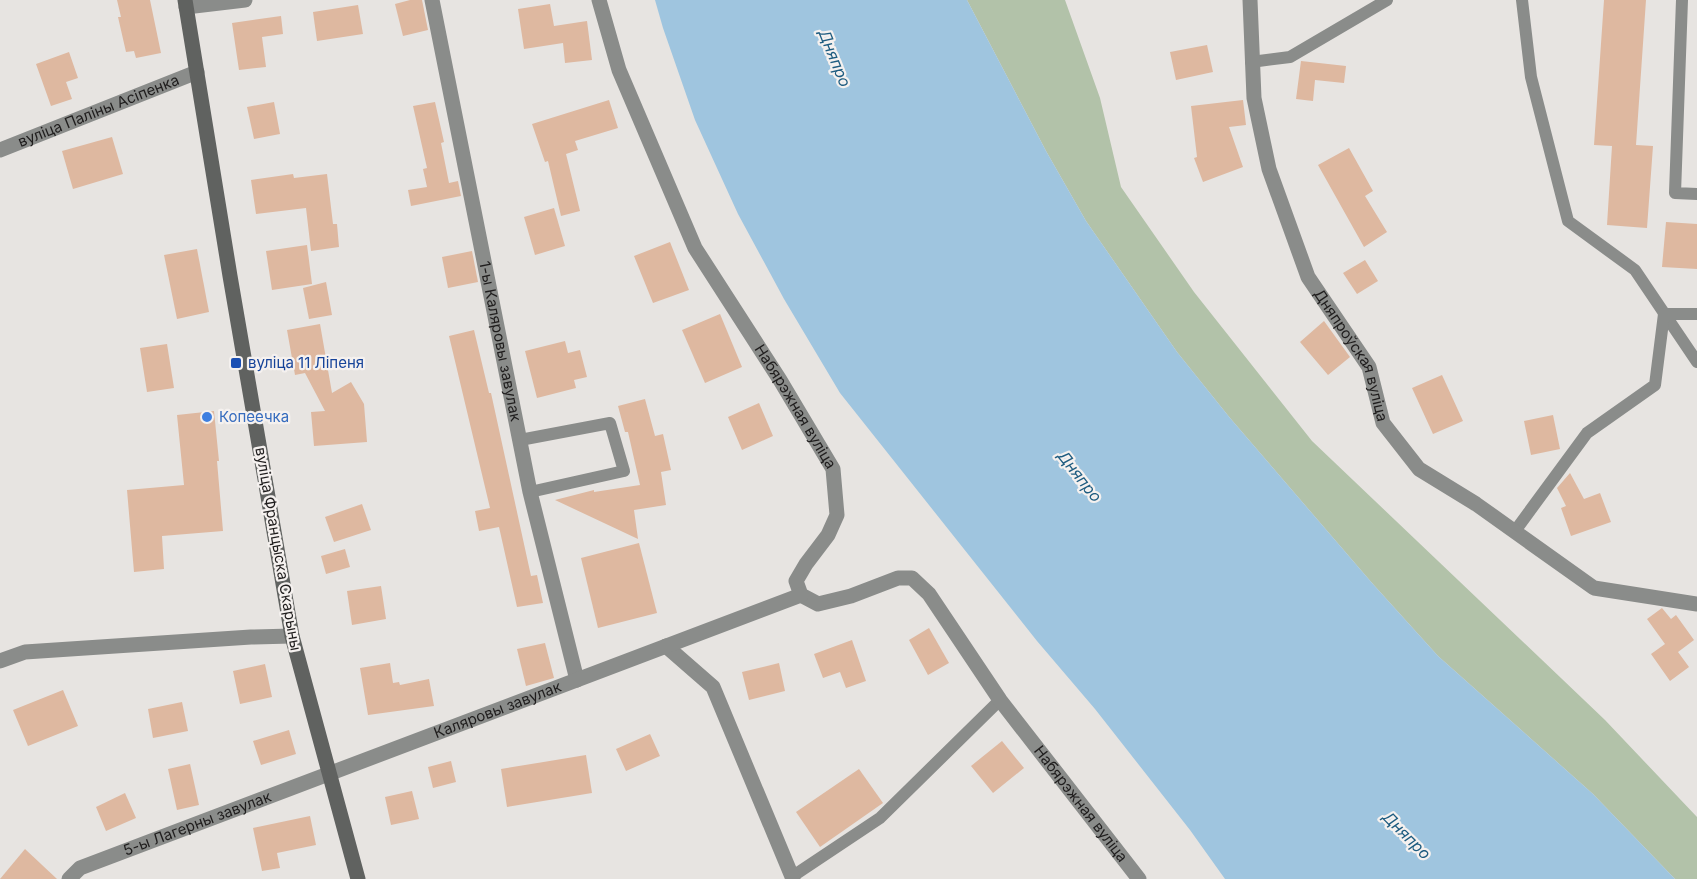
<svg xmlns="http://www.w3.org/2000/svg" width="1697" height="879" font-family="Inter,sans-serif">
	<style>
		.green { fill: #b2c2a9 }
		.water { fill: #9fc5df }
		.building { fill: #deb8a0 }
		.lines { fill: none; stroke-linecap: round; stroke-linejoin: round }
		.service { stroke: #8a8c8a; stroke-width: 12 }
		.minor { stroke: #8a8c8a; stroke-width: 15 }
		.secondary { stroke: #606260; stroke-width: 15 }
		.transit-dot { fill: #1a4fb4; stroke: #f5f1ef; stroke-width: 2 }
		.shop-dot { fill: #3f7fe0; stroke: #f5f1ef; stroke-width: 2 }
		.labels { text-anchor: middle; stroke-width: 4.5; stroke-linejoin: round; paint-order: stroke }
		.street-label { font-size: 15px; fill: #1f1d1d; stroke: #f5f1ef }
		.transit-label { font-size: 15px; fill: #164399; stroke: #f5f1ef; text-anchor: start }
		.shop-label { font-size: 15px; fill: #366cbe; stroke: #f5f1ef; text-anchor: start }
		.water-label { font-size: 16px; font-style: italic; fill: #1e5c80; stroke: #f5f1ef }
	</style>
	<rect width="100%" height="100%" fill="#e7e4e1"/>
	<polygon class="green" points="967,0 1065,0 1100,98 1121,187 1194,292 1312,441 1605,720 1697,817 1697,879 1675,879 1593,794 1438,656 1372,583 1230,418 1177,352 1086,221 1046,151"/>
	<polygon class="water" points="655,0 967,0 1046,151 1086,221 1177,352 1230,418 1372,583 1438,656 1593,794 1675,879 1225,879 1190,830 1095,709 1037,641 840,393 784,299 738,214 695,120 663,28"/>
	<g class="building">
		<polygon points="117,0 150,0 161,53 136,58 134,51 126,52 118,17 121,17"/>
		<polygon points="410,0 422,0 428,30 403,36 395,4"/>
		<polygon points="1604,0 1646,0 1636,145 1653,146 1647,228 1607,225 1612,146 1594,145"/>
		<polygon points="550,4 554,26 587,21 592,60 565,63 563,43 524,49 518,9"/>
		<polygon points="358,5 363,34 317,41 313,12"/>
		<polygon points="281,16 283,34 262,37 266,67 239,70 232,23"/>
		<polygon points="1207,45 1213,72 1176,80 1170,52"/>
		<polygon points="69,52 78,78 66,82 72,99 51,106 36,64"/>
		<polygon points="1301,61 1346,66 1344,83 1315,80 1313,101 1296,99"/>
		<polygon points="609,100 618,128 575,141 578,150 566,154 580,211 561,216 548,161 545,162 532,124"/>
		<polygon points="1243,100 1246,125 1229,127 1243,167 1203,182 1194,158 1197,157 1191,106"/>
		<polygon points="274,102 280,134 254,139 247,107"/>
		<polygon points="435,102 444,142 441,143 449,183 458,181 461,196 411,206 408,190 427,187 423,169 427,168 413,106"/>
		<polygon points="112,137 123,174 73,189 62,151"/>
		<polygon points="1349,148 1373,191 1365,196 1387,232 1364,247 1318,165"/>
		<polygon points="293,174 294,178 327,174 333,224 337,224 339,247 311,251 306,208 256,214 251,180"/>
		<polygon points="554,208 565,246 535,255 524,217"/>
		<polygon points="1666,222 1697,224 1697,269 1662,267"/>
		<polygon points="670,242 689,290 653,303 634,256"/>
		<polygon points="307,245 312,284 272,290 266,251"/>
		<polygon points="197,249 209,312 177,319 164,255"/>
		<polygon points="472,251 478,282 448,288 442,257"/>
		<polygon points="1365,260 1378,281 1357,294 1343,273"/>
		<polygon points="326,282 332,315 309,319 303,288"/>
		<polygon points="720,314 742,367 705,383 682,330"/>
		<polygon points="1324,321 1350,357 1328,375 1300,342"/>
		<polygon points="320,324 332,393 351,382 364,404 367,442 314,446 311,412 325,411 305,373 295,375 287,330"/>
		<polygon points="474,330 489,393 491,393 531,576 537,575 543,603 517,607 499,527 479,531 475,511 490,508 449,336"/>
		<polygon points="565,341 568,353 580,350 587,377 574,380 576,388 537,398 525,351"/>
		<polygon points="167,344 174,388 147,392 140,348"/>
		<polygon points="1442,375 1463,421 1433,434 1412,388"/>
		<polygon points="645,399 655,436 663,434 671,470 661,472 666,505 634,510 638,539 555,500 594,490 594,492 640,485 628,432 625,432 618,406"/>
		<polygon points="759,403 773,436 742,450 728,417"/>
		<polygon points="214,411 219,461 217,461 223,531 162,536 164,569 134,572 127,490 184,485 177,415"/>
		<polygon points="1553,415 1560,449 1531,455 1524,421"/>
		<polygon points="1570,473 1584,499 1600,493 1611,522 1571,536 1561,508 1566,506 1557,488"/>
		<polygon points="362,504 371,530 334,542 325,517"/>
		<polygon points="639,543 657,613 598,628 581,558"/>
		<polygon points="345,549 350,567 326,574 321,556"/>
		<polygon points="381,586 386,619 352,625 347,591"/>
		<polygon points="1662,608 1671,619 1676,615 1694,640 1678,652 1689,667 1670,681 1651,654 1665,644 1647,619"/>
		<polygon points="929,628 949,663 928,675 909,640"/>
		<polygon points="852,640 866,681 846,688 840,672 823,678 814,654"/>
		<polygon points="545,643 554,678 526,686 517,649"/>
		<polygon points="390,663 393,683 399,682 400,685 429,679 434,706 368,715 360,668"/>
		<polygon points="779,663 785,691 749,700 742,672"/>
		<polygon points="265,664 272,697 240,704 233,671"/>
		<polygon points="63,690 78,726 28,746 13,710"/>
		<polygon points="182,702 188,731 153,738 148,709"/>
		<polygon points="289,730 296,754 261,765 253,741"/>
		<polygon points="650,734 660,756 626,771 616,749"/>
		<polygon points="1002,741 1024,768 993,793 971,766"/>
		<polygon points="586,755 592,793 507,807 501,769"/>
		<polygon points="451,761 456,782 433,788 428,767"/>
		<polygon points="190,764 199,805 177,810 168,769"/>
		<polygon points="859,769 883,803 820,847 796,812"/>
		<polygon points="412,791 419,819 391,825 385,797"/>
		<polygon points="125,793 136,818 106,831 96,807"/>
		<polygon points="310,816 316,845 277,853 280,868 262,871 253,828"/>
		<polygon points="25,849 57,879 0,879"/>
	</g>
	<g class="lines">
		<g class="service">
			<polyline points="1522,0 1531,77 1568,221 1635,270 1697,362"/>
			<polyline points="1682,0 1675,193 1697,194"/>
			<polyline points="1251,62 1290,57 1387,0"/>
			<polyline points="520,440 610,423 624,471 530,492"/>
			<polyline points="1515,531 1587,433 1655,385 1664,314 1697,314"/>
			<polyline points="793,876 880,818 1000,700"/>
		</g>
		<g class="minor">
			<path id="s1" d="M432 0 530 492 577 680"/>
			<path id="s2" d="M599 0 619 70 695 248 780 380 833 469 837 515 828 535 806 564 796 581 801 595 818 604 851 596 898 578H912L929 594 1000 700 1139 879"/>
			<path id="s3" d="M1250 0 1254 98 1269 169 1308 277 1369 367 1383 423 1419 469 1476 504 1594 588 1697 604"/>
			<polyline points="186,7 245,0"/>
			<path id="s4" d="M0 150 197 72"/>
			<polyline points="666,646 713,687 793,879"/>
			<polyline points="0,661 25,652 251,637 292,636"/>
			<path id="s5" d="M69 879 80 868 801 595"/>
		</g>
		<polyline class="secondary" points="185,0 230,276 292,636 358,879"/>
	</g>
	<rect class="transit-dot" x="230" y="357" width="12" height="12" rx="3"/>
	<circle class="shop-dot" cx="207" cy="417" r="6"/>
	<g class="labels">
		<g class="street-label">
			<text dy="5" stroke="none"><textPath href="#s4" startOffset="106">вуліца Паліны Асіпенка</textPath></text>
			<text dy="5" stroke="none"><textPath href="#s1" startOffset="348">1-ы Каляровы завулак</textPath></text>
			<text dy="5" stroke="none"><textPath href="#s3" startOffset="376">Дняпроўская вуліца</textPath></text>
			<text dy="5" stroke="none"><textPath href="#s2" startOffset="454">Набярэжная вуліца</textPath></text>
			<text transform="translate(278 549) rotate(80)" y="5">вуліца Францыска Скарыны</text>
			<text dy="5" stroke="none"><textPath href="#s5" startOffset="462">Каляровы завулак</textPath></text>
			<text dy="5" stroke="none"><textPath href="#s2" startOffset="1066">Набярэжная вуліца</textPath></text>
			<text dy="5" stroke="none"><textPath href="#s5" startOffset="141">5-ы Лагерны завулак</textPath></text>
		</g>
		<g class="transit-label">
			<text x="248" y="368">вуліца 11 Ліпеня</text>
		</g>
		<g class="shop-label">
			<text x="219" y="422">Копеечка</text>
		</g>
		<g class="water-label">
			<text transform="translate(835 58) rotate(68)" y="6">Дняпро</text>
			<text transform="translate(1080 476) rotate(52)" y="6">Дняпро</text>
			<text transform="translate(1407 835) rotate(45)" y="6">Дняпро</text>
		</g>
	</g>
</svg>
